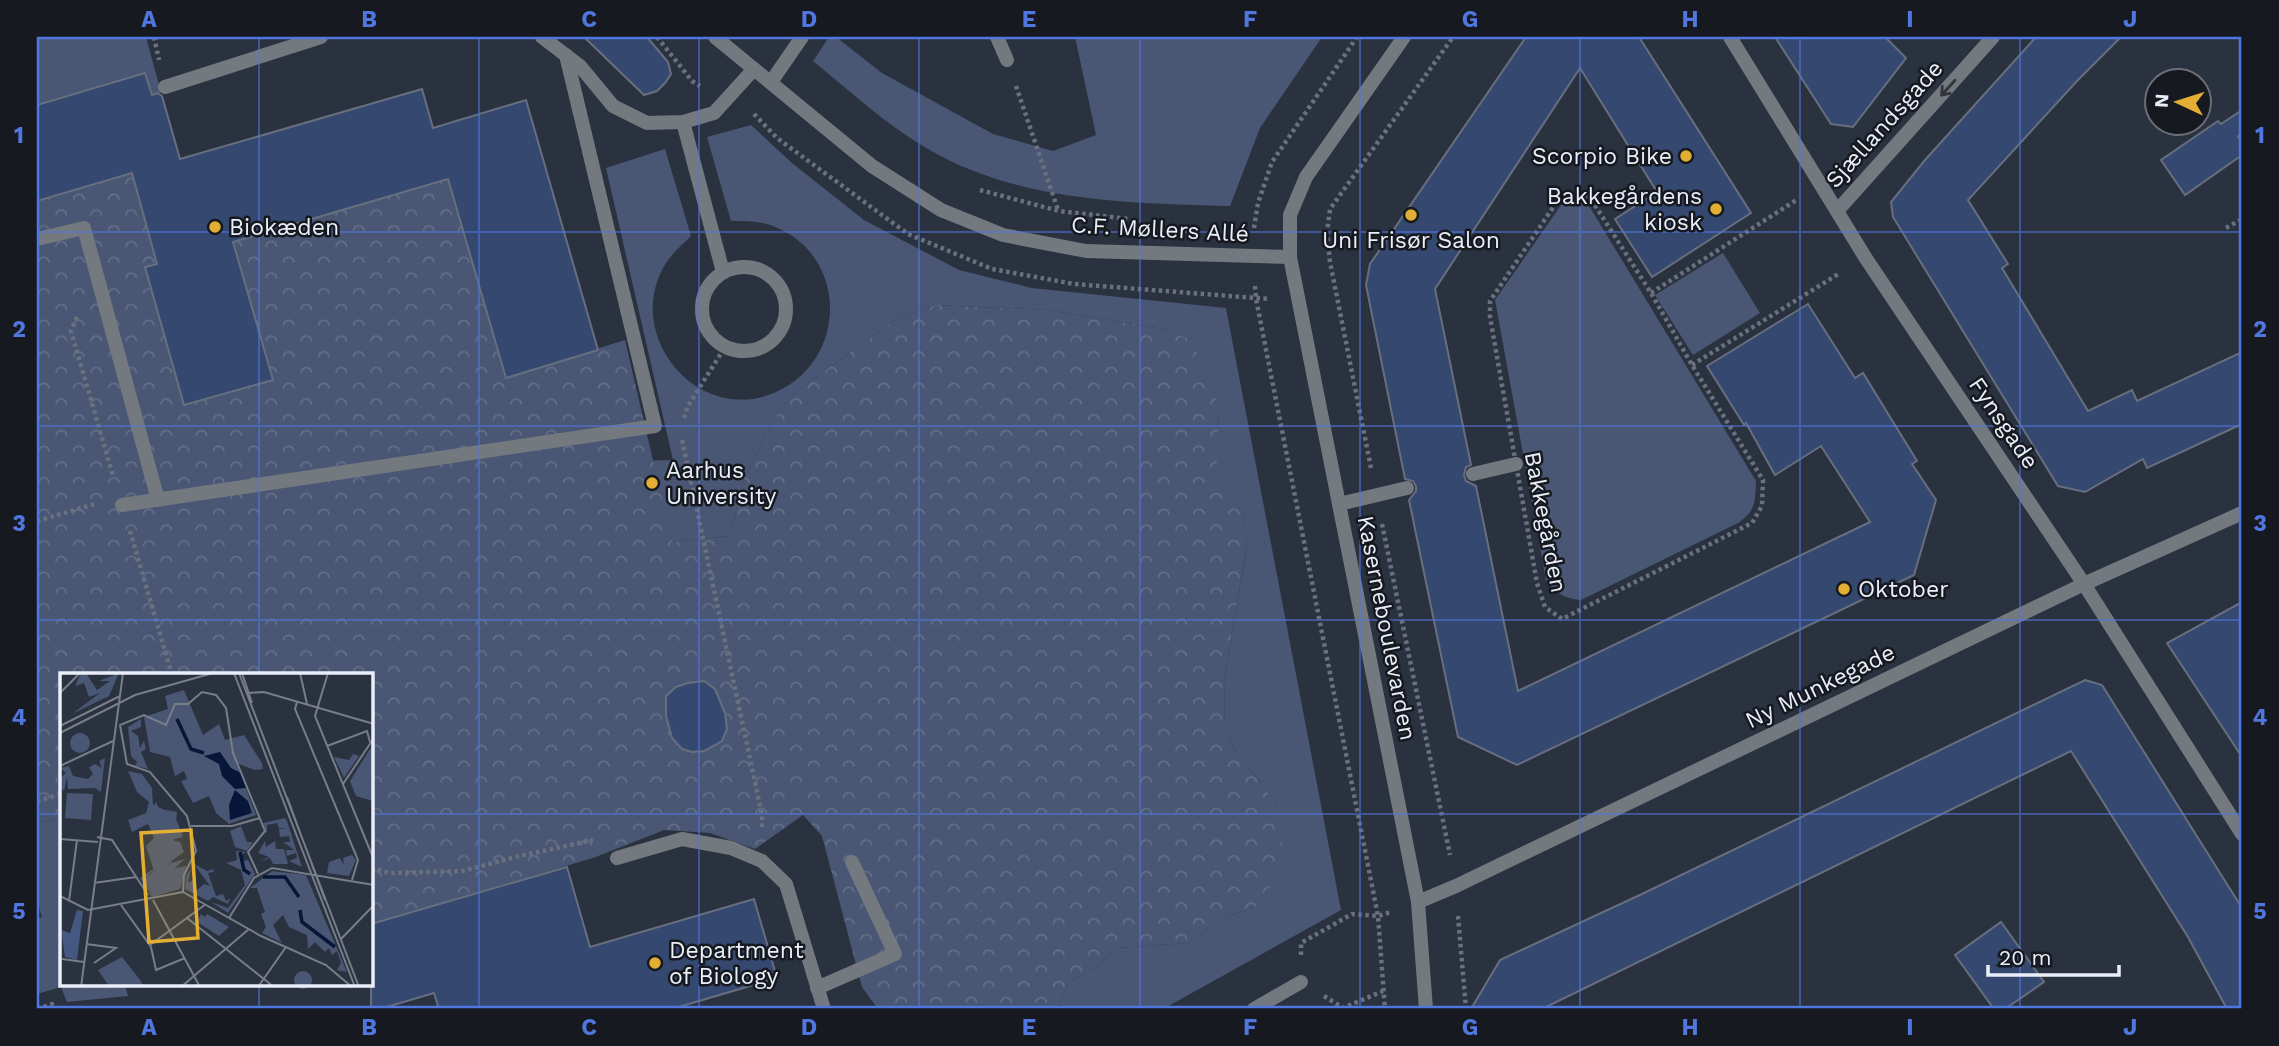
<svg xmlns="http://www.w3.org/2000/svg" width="2279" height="1046" font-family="'Work Sans',sans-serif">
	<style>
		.green { fill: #495774 }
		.park { fill: url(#park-crowns) }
		.building { fill: #354870; stroke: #676f7f; stroke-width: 2 }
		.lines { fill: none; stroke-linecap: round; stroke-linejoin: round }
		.path { stroke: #6a707d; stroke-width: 4.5; stroke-dasharray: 3.5 3.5; stroke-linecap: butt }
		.service { stroke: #74787f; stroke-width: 14 }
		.minor { stroke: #74787f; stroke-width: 14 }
		.tertiary { stroke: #74787f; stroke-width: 14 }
		.oneway { stroke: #32363c }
		.grid { fill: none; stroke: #5076e0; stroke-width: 2; stroke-opacity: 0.55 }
		.poi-dot { fill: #e3ae34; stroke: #16191f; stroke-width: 2.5 }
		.labels { text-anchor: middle; stroke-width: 5; stroke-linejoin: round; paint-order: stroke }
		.street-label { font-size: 23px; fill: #eaeef8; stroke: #16191f }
		.poi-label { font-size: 23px; fill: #eaeef8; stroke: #16191f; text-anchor: start }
		.inset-river { fill: none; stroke: #071639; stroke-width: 3.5 }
		.inset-road { fill: none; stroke: #777d89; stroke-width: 2 }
		.view { fill: #e3ae34; fill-opacity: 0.15; stroke: #e3ae34; stroke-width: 3.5 }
		.inset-edge { fill: none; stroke: #eaeef8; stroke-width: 3.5 }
		.neatline { fill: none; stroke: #5076e0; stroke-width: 2.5 }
		.grid-label { font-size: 23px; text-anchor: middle; font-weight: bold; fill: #5076e0 }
	</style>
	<defs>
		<pattern id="park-crowns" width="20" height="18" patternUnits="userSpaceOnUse" patternTransform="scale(1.75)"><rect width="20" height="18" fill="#495774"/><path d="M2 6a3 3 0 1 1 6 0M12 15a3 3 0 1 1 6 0" fill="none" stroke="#636f89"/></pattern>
	</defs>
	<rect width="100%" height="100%" fill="#2a313f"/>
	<g class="green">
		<polygon points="37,37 146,37 161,92 152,95 145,73 37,105"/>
		<path d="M829 37H836L882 73 993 134 1053 151 1096 135 1075 37H1322L1260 128 1230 206C1129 203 1018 202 928 149 886 125 850 91 813 61Z"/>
		<path d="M751 125 792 163 864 220 959 270 1032 288 1226 308 1341 910 1163 1009H1058L1068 983 1100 964 1118 948 1188 943 1228 916 1258 906 1278 805 1233 747 1225 727 1224 681 1247 546 1243 512 1215 481 1219 410 1168 330 1049 310 935 305 898 318 797 391 779 410 743 480 730 536 672 542 555 463 673 460 606 168 665 149 691 236C681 246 670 255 663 268 625 339 700 426 776 392 848 360 849 255 773 226 760 221 746 221 731 221L707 137Z"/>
		<path d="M1580 202 1588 204 1756 481C1755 502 1756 511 1738 523L1581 600C1566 599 1555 593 1546 580L1495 300 1561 205Z"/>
		<polygon points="1723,253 1760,313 1693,355 1655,295"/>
		<polygon points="61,818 61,985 125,985 128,996 67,1002 61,987 37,994 37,919 42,917 37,901 37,823"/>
	</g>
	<polygon class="park" points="132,173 157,264 145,268 184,405 273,380 233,242 448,179 506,377 625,340 672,542 730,536 743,480 779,410 797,391 898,318 935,305 1049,310 1168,330 1188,339 1207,367 1219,410 1216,481 1243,512 1247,545 1224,681 1225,727 1233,747 1278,805 1283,851 1277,875 1258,906 1228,916 1188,943 1118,948 1100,964 1068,983 1058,1009 878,1009 862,987 822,836 803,815 755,849 710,833 664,830 593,858 371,924 371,675 61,675 61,818 37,823 37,201"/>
	<g class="building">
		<polygon points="584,37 647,37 668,62 671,74 665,83 657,91 644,95"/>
		<polygon points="1526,37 1639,37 1751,213 1652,277 1615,219 1657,192 1580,68 1435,289 1471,465 1466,467 1464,475 1466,481 1476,486 1518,691 1870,522 1821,446 1775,475 1746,423 1744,425 1707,366 1808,304 1855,378 1863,373 1917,461 1912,464 1936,500 1914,575 1517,765 1458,737 1409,500 1416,491 1416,486 1413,481 1405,479 1366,285 1370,264"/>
		<polygon points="1775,37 1885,37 1906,58 1853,127 1831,124"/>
		<polygon points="2036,37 2121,37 2077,81 1968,200 2008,264 2002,268 2088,411 2132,390 2137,401 2242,352 2242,424 2147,468 2143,459 2085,492 2058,486 1893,217 1891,202 1925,160"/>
		<polygon points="145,73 152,95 158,93 162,96 180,159 422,89 433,128 526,100 598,350 506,378 448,179 233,242 273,380 184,405 145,267 157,264 132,173 37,201 37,105"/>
		<polygon points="2242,110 2242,155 2185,195 2161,160 2218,121 2221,124"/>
		<polygon points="2242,602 2242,757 2167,643"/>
		<polygon points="2085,680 2102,685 2242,908 2242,1009 2227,1009 2188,937 2071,751 1542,1009 1471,1009 1500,960 1644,893"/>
		<polygon points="704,681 715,689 725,713 727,729 722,741 704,751 692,752 682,749 672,738 666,716 666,696 676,687 688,683"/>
		<polygon points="567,867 590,947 754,899 777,978 672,1009 439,1009 434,993 380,1009 371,1009 371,924"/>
		<polygon points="2001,922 2044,982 2005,1009 1994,1009 1955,955"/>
	</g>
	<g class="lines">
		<g class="path">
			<polyline points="154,37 159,60"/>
			<polyline points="657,37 692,81 700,86"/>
			<polyline points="1016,86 1058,210"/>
			<polyline points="754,114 777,138 908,234 992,269 1074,284 1269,299"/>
			<polyline points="2238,138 2242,135"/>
			<polyline points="980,190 1059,211 1129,219"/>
			<polygon points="1585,196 1591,199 1651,293 1692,365 1763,480 1762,506 1752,523 1562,619 1545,607 1537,583 1490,317 1490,301 1556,203 1567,197"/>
			<polyline points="1254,228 1258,203 1272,162 1357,37"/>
			<polyline points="2226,228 2242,219"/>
			<polyline points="1255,286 1256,299 1378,916 1385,1009"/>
			<polyline points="1651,293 1798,199"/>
			<polyline points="77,317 71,331 113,476"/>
			<polyline points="1692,365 1840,273"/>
			<polyline points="684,418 688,406 725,347"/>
			<polyline points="682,440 762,815 762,829"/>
			<polyline points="1371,468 1330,262 1327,232 1330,209 1453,37"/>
			<polyline points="37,521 95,504"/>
			<polyline points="1382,524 1450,855"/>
			<polyline points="130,531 172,675"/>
			<polyline points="37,801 61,794"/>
			<polyline points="371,868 390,873 463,871 515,857 593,840"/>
			<polyline points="1458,916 1466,1009"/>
			<polyline points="1301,955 1301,943 1352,914 1378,916 1391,912"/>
			<polyline points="1324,996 1343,1008 1383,991"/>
			<polyline points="37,1009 52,1004 54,1009"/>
		</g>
		<g class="service">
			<polyline points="542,37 580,66 613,106 647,123 683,122 714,113 754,69"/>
			<polyline points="997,37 1007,60"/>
			<polyline points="771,82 802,37"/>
			<polyline points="165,87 321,37"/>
			<polyline points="683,122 723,272"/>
			<polyline points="37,239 84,228 158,500"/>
			<circle cx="744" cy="309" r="42"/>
			<polyline points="1473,474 1516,464"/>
			<polyline points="1339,504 1407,488"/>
			<polyline points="122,505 655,426 566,55"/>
			<polyline points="617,858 682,839 731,848 762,861 786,884 824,1009"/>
			<polyline points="817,988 895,954 852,862"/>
		</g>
		<g class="minor">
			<polyline points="715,37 872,166 941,210 1003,235 1086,251 1290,257"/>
			<polyline points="1730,37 1865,257 2084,584 2242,834"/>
			<polyline points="1837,211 1993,37"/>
			<polyline points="1418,902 1456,886 2084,584 2242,513"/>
			<polyline points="1254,1009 1301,982"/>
		</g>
		<polyline class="tertiary" points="1404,37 1306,177 1290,215 1290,257 1418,902 1426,1009"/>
	</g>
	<defs><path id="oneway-shaft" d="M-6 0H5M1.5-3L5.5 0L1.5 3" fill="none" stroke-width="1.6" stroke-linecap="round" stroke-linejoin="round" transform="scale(1.75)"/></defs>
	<use class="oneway" href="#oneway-shaft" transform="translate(1948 88) rotate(132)"/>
	<path class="grid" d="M259 37V675M479 37V1009M699 37V1009M919 37V1009M1140 37V1009M1360 37V1009M1580 37V1009M1800 37V1009M2020 37V1009M37 232H2242M37 426H2242M37 620H2242M37 814H61M371 814H2242M259 985V1009"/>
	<g class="poi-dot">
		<circle cx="1686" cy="156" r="7"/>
		<circle cx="1716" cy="209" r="7"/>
		<circle cx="1411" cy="215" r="7"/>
		<circle cx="215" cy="227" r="7"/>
		<circle cx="652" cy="483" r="7"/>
		<circle cx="1844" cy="589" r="7"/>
		<circle cx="655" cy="963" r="7"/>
	</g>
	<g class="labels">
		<g class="street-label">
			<text transform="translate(1884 124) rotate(-48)" y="8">Sjællandsgade</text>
			<text transform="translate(1160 229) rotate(3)" y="8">C.F. Møllers Allé</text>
			<text transform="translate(2004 423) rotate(56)" y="8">Fynsgade</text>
			<text transform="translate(1546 522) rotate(79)" y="8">Bakkegården</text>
			<text transform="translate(1387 628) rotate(79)" y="8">Kaserneboulevarden</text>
			<text transform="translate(1820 686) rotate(-26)" y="8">Ny Munkegade</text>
		</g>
		<g class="poi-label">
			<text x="1672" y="164" text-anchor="end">Scorpio Bike</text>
			<text x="1702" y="204" text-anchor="end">Bakkegårdens<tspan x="1702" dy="26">kiosk</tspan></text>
			<text x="229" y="235">Biokæden</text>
			<text x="1411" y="248" text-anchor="middle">Uni Frisør Salon</text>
			<text x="666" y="478">Aarhus<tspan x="666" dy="26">University</tspan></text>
			<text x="1858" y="597">Oktober</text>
			<text x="669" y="958">Department<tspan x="669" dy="26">of Biology</tspan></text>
		</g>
	</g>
	<g transform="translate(60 673)">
		<rect width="313" height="313" fill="#2a313f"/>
		<path d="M21 0H26L37 17 50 8H39L59 0 49 23 12 41 40 20 29 24 24 10 15 13ZM81 46V54L71 58 78 63 80 75 84 68 86 76 81 79 88 96 75 93 77 89 71 83 68 54ZM10 70a10 10 0 1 1 20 0a10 10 0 1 1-20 0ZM45 85 41 119 35 115 8 116 7 104 4 118 0 114V105L6 100 0 95 9 93 13 103 28 106 33 101 29 94 35 91 42 95 39 88ZM96 129 103 145 112 140 104 136 117 139 111 190 125 186 115 195 127 193 120 216 92 224 80 205 102 190 83 207 92 220 115 216 93 133ZM225 145 227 148 242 194 229 188 237 185 236 180 227 183 226 177H234L223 169H230L229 163 220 164 219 156H227L219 155 217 150 207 152V161L203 150ZM181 153 187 169H193L187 178 175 174 170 158ZM205 168 206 174 215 168 216 176H224L228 191H213L210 185 199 189 209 184 198 180ZM176 178 186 179 181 182 183 188 188 187 195 201 168 240 151 229 168 235 185 212 181 197 166 190 177 187ZM292 182 296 187 289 203 267 200 269 189 280 185 284 192 283 185ZM134 191 147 198 153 196 159 211 154 199 148 200 156 223 163 221 166 228 170 225 168 231 153 224 148 228 125 216 126 203 131 196 128 209 133 208 137 217 144 211 150 213ZM141 241 145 244 147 241 169 254 159 263 137 249Z" fill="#495774"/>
		<path d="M17 237 23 238 17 287 5 284 1 257 10 260Z" fill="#445881"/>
		<path d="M313 71 314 128H313L296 123 290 108Z" fill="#495774"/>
		<path d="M124 17 143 62 159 51 165 67 184 62 202 90 203 96 195 97 176 90 196 142 169 151 156 140 149 123 133 130 121 108 127 106 124 98 115 103 110 84 90 79 84 44 108 36 105 23ZM293 81 299 83 284 105 274 84 289 87ZM68 98 82 101 92 115 93 132 112 140 118 150 123 164 112 167 120 169 124 179 107 191 119 202 117 216 93 221 83 207 94 198 86 173 94 165 88 151 72 159 68 147 86 140 89 129 77 119ZM7 120 33 121 31 147 5 145ZM212 198 246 202 287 299 277 297 281 290 277 278 272 282 269 275 265 279 255 269 248 276 247 262 229 254 223 242 213 252 222 270 202 260 206 254 201 241 205 239 197 215H190ZM62 284 81 308 83 313H49L38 297ZM234 307a9 9 0 1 1 18 0a9 9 0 1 1-18 0Z" fill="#495774"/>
		<path d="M160 79 171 95 181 100 186 115 175 116 162 103 159 91 144 83ZM175 117 188 128 192 140 170 147 169 132Z" fill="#071639"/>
		<path class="inset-river" d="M117 46 131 76 144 80M180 179 184 197 190 201M203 204H225L239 224M240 237 242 249 275 274"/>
		<path class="inset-road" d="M174 0 295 314M179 0 299 314M182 0 192 30M240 0 247 31M268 0 255 43 314 187M0 20 20 0M188 20 204 19 314 51M237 29 235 36 298 187 292 207M0 53 60 23M0 60 75 22 153 0M267 73 307 58 310 69M0 93 53 68M283 111 314 65M227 124 265 227M131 153H172L200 145M37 164 52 167 88 222M0 166 38 169M34 210 76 204M123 219 124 202 136 178 127 143 90 99 67 91 60 52 84 42 106 52 115 31H128L142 19 156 22 166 35 173 80 205 158 188 179 198 201M123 219 201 263 266 292 292 314M0 223 28 237 123 219M93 227 140 314M9 228 17 167M61 232 91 274 96 297 125 285M127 245 214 314M169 245 194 205 212 195 314 212M0 262V293M281 266 314 232M26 271 56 275 34 290M90 272 146 231M2 286 24 289M21 314 63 0M121 314 189 256M198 314 226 274"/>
		<path class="view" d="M131 157 138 265 89 269 81 160Z"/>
		<rect width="313" height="313" class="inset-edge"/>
	</g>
	<rect width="2279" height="1046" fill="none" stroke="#16191f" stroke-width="77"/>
	<g transform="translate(2178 102) rotate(274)"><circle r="33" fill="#16191f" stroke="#6b6e76" stroke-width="2"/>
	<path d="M0-5L12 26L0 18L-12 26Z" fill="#e3ae34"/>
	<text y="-10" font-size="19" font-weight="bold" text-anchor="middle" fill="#eaeef8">N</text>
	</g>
	<path d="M1988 965v10h131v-10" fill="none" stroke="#eaeef8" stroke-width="3.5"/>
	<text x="1999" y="965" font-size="21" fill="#eaeef8" stroke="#16191f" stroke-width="5" paint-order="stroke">20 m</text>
	<rect x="38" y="38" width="2202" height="969" class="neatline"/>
	<g class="grid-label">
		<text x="149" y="27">A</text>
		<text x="369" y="27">B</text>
		<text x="589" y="27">C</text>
		<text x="809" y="27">D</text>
		<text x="1029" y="27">E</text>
		<text x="1250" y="27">F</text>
		<text x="1470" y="27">G</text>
		<text x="1690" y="27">H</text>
		<text x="1910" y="27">I</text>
		<text x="2130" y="27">J</text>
		<text x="19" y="143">1</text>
		<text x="2260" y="143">1</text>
		<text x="19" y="337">2</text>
		<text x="2260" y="337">2</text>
		<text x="19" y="531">3</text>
		<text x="2260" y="531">3</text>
		<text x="19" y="725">4</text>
		<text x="2260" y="725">4</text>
		<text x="19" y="919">5</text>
		<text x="2260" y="919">5</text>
		<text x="149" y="1035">A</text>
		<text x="369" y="1035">B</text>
		<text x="589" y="1035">C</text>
		<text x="809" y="1035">D</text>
		<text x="1029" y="1035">E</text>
		<text x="1250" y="1035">F</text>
		<text x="1470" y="1035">G</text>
		<text x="1690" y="1035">H</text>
		<text x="1910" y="1035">I</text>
		<text x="2130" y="1035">J</text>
	</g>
</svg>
